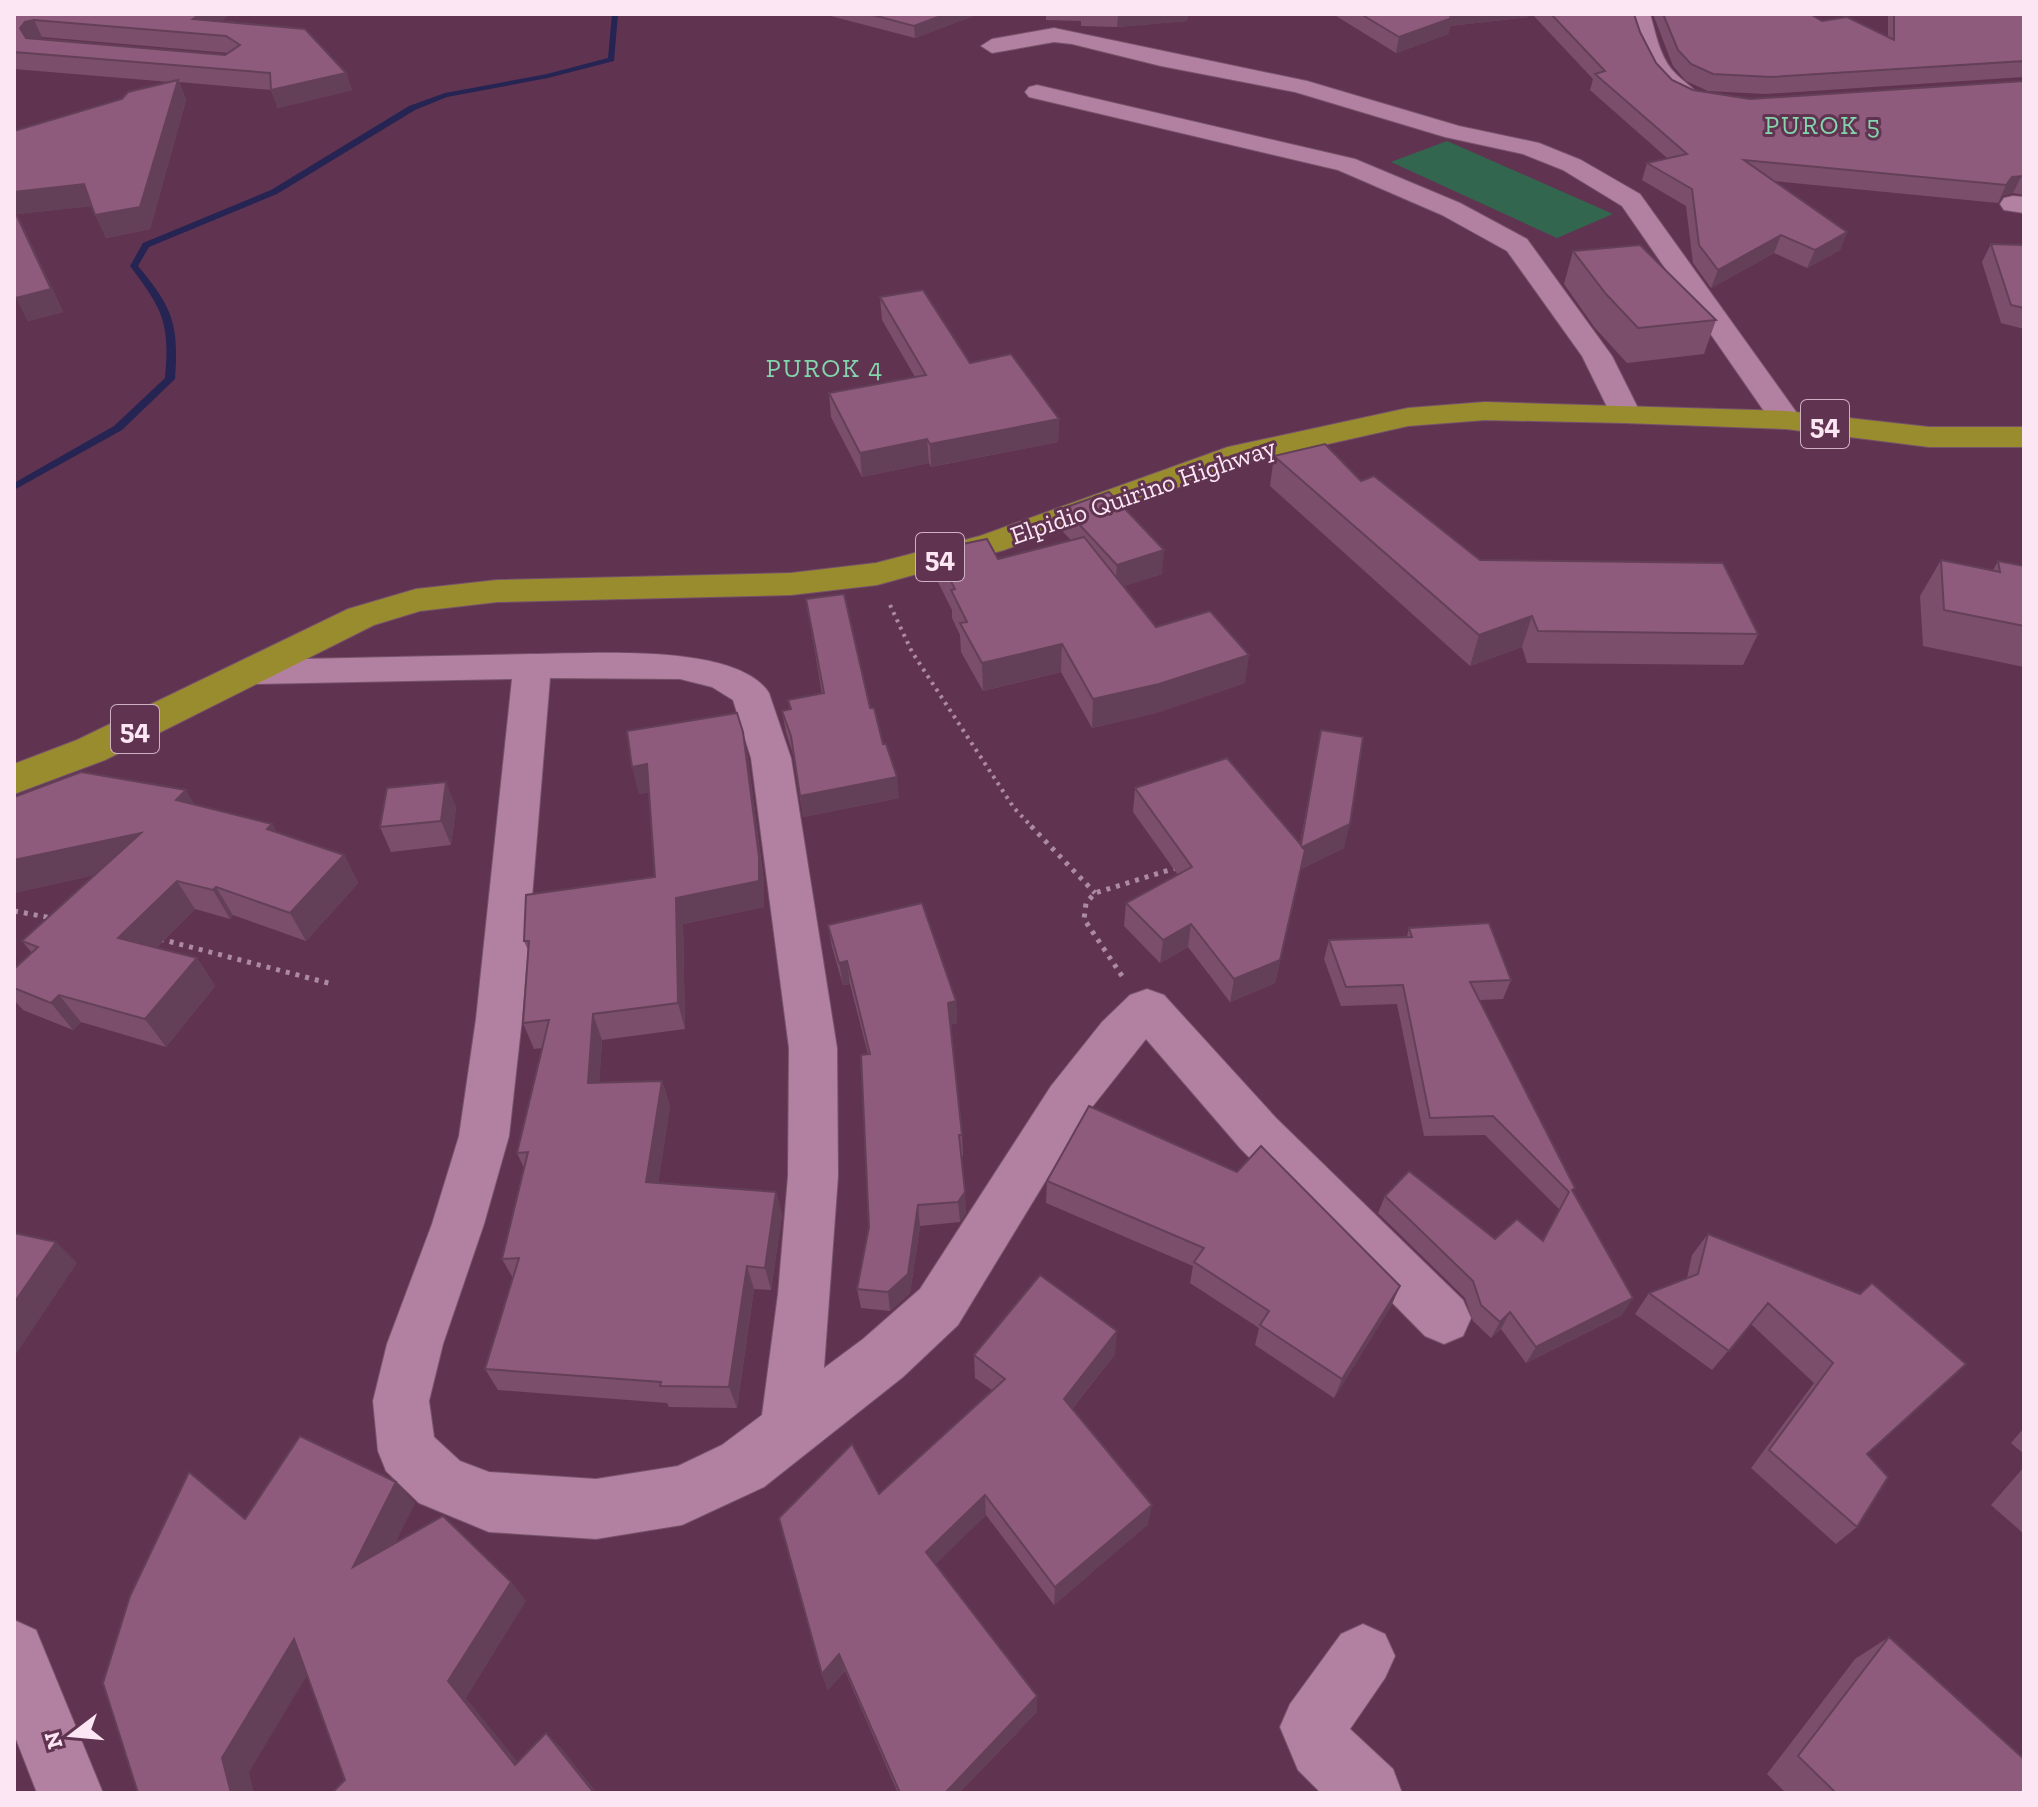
<svg xmlns="http://www.w3.org/2000/svg" width="2038" height="1807" font-family="'Zilla Slab',serif">
	<style>
		.green { fill: #33664e }
		.lines { fill: none; stroke-linecap: round; stroke-linejoin: round }
		.stream { fill: #262453; fill-rule: evenodd }
		.minor-casing { stroke: #77536b; stroke-width: 2 }
		.highway-casing { stroke: #77536b; stroke-width: 2 }
		.path-far1 { stroke: #ac8ba0; stroke-width: 4; stroke-dasharray: 3 5; stroke-linecap: butt }
		.path { stroke: #ac8ba0; stroke-width: 5; stroke-dasharray: 4 6; stroke-linecap: butt }
		.minor { fill: #b280a0; fill-rule: evenodd }
		.highway { fill: #998c2e; fill-rule: evenodd }
		.wall { fill: #7b4e6c; fill-rule: evenodd }
		.shaded-wall { fill: #644058 }
		.building { fill: #8f5b7d; stroke: #644058; stroke-width: 2; fill-rule: evenodd }
		.labels { text-anchor: middle; stroke-width: 6; stroke-linejoin: round; paint-order: stroke }
		.far-neighbourhood-label { font-size: 26px; letter-spacing: 2px; fill: #83d5ac; stroke: #603451 }
		.far-street-label { font-size: 26px; fill: #fde6f4; stroke: #603451 }
		.shield { fill: #603451; stroke: #ceb1c3; stroke-width: 2 }
		.shield-label { font-size: 28px; font-weight: bold; fill: #fde6f4 }
	</style>
	<rect width="100%" height="100%" fill="#603451"/>
	<polygon class="green" points="1447,141 1613,214 1557,238 1391,162"/>
	<g class="lines">
		<path class="stream" d="M612 14H618L614 61 548 78 447 97 415 110 277 194 149 247 138 266C173 308 179 324 175 379L122 430 14 490V483L114 426 165 378C170 322 163 310 130 266L143 243 271 190 409 106 445 93 547 74 608 58Z"/>
		<defs>
			<g id="minor">
				<path d="M1628 14H1650C1656 34 1660 58 1675 73 1682 81 1692 86 1699 95L1695 100C1656 110 1636 42 1628 14Z"/>
				<polygon points="1054,28 1307,81 1459,126 1539,143 1581,160 1640,194 1802,420 1797,427 1786,429 1775,427 1622,206 1563,170 1523,154 1445,137 1295,92 1161,66 1072,44 1054,42 992,53 981,46 992,39"/>
				<polygon points="1037,85 1355,159 1460,203 1527,239 1612,356 1641,414 1636,421 1625,423 1614,421 1582,356 1507,251 1442,215 1338,170 1029,97 1025,92 1029,87"/>
				<polygon points="2013,196 2024,197 2024,213 2004,210 2000,204 2004,198"/>
				<path d="M532 654C588 654 737 642 769 693L791 758 837 1048 838 1176 824 1368 863 1339 920 1289 1051 1086 1102 1022 1130 995 1147 989 1164 995 1276 1118 1463 1300 1471 1318 1463 1336 1444 1344 1425 1336 1240 1148 1146 1039 1085 1116 958 1325 903 1377 764 1487 682 1525 596 1539 489 1532 419 1503 386 1471 378 1451 373 1401 387 1344 432 1224 459 1136 476 1019 512 679 253 684 240 681 234 672 240 663 253 660ZM550 678 680 679 712 687 733 700 751 758 789 1048 788 1176 778 1294 762 1415 722 1445 678 1466 596 1479 489 1472 460 1461 434 1437 429 1401 443 1344 484 1224 509 1136 522 1019Z"/>
				<polygon points="14,1620 36,1630 103,1793 37,1793 14,1734"/>
				<polygon points="1363,1624 1385,1634 1395,1656 1385,1678 1350,1729 1393,1769 1402,1793 1321,1793 1298,1770 1280,1727 1290,1704 1341,1634"/>
			</g>
			<polygon id="highway" points="1485,402 1786,411 1929,427 2024,427 2024,447 1929,447 1786,429 1625,423 1485,420 1408,426 1248,462 1004,550 877,585 791,595 497,602 420,611 374,625 105,760 14,794 14,764 77,740 348,609 416,589 497,580 791,573 876,563 980,536 1228,447 1408,408"/>
		</defs>
		<use href="#minor" class="minor-casing"/>
		<use href="#highway" class="highway-casing"/>
		<polyline class="path-far1" points="890,605 912,652 1014,808 1033,828"/>
		<g class="path">
			<polyline points="1031,826 1095,893"/>
			<polyline points="14,911 52,918"/>
			<polyline points="160,939 332,984"/>
			<polyline points="1122,976 1084,919 1086,903 1095,893 1179,867"/>
		</g>
		<use href="#minor" class="minor"/>
		<use href="#highway" class="highway"/>
	</g>
	<g class="wall">
		<path d="M14 14H230L220 22 346 73 352 90 278 108 271 90 179 82 186 100 150 229 106 238 92 206 17 214 63 312 28 321 14 293V131L122 99 170 82 14 69ZM42 37 229 53 225 55 36 38Z"/>
		<polygon points="823,14 978,14 915,38"/>
		<polygon points="1046,14 1188,14 1187,21 1117,27 1081,26 1081,21 1046,20"/>
		<polygon points="1333,14 1529,14 1528,17 1450,26 1448,34 1396,53"/>
		<polygon points="1532,14 1634,14 1640,32 1656,63 1672,80 1693,90 1750,99 2024,81 2024,195 2013,193 2003,195 1998,203 1774,181 1847,232 1840,250 1807,268 1774,253 1711,288 1693,263 1686,206 1642,180 1647,163 1667,158 1590,90 1593,79"/>
		<polygon points="1653,14 1810,14 1822,21 1888,36 1888,14 2024,14 2024,77 1765,94 1708,91 1686,81 1673,66"/>
		<polygon points="1991,244 2024,245 2024,329 2001,323 1982,262"/>
		<polygon points="1573,251 1716,320 1704,354 1627,363 1595,328 1564,284"/>
		<polygon points="880,297 970,363 1059,419 1058,442 931,467 929,463 862,477 831,417 829,393 915,377 882,320"/>
		<polygon points="1274,456 1361,481 1480,560 1758,634 1743,665 1527,663 1522,647 1470,666 1270,486"/>
		<polygon points="1064,508 1162,574 1124,586 1156,627 1245,683 1156,713 1092,728 1061,672 983,691 961,652 960,635 952,618 952,610 936,578 934,550 998,559 1071,540 1063,532"/>
		<polygon points="1941,560 1993,570 1998,561 2024,566 2024,667 1923,646 1920,596"/>
		<polygon points="806,599 870,708 883,744 899,798 803,817 794,758 786,732 782,711 790,710 788,700 822,694"/>
		<polygon points="1321,730 1344,848 1301,869 1275,983 1230,1002 1188,947 1160,963 1124,926 1126,903 1178,875 1133,812 1135,788 1300,844"/>
		<polygon points="743,732 748,759 764,883 764,907 683,924 685,1029 602,1040 599,1083 662,1081 670,1106 658,1183 776,1192 782,1215 771,1290 754,1289 737,1408 669,1407 667,1403 498,1390 485,1369 513,1278 502,1259 524,1168 517,1153 542,1048 534,1049 523,1023 528,950 524,941 655,877 649,792 639,794"/>
		<polygon points="14,797 195,805 272,824 276,832 344,855 358,883 306,941 233,915 230,919 195,909 156,948 197,958 215,986 166,1047 81,1022 73,1030 23,1010 14,1000 14,969 32,953 22,941 94,875 14,893"/>
		<polygon points="456,807 451,845 391,852 380,827"/>
		<polygon points="828,925 956,1001 957,1023 950,1025 962,1135 963,1156 961,1156 966,1213 960,1222 920,1226 910,1293 890,1311 861,1308 857,1289 869,1227 868,1054 850,984 843,985 832,947"/>
		<polygon points="1409,928 1511,980 1503,999 1480,1000 1573,1192 1622,1315 1526,1363 1501,1329 1491,1338 1473,1321 1465,1298 1378,1213 1385,1196 1495,1239 1543,1241 1560,1210 1485,1135 1424,1136 1397,1004 1341,1006 1324,959 1329,940 1407,937"/>
		<polygon points="1047,1181 1400,1286 1391,1306 1334,1398 1255,1345 1259,1328 1190,1283 1193,1266 1046,1203"/>
		<polygon points="1708,1234 1860,1294 1867,1454 1857,1527 1836,1544 1751,1468 1814,1383 1751,1324 1712,1370 1635,1314 1649,1293 1687,1278 1692,1255"/>
		<polygon points="1115,1354 1072,1409 1148,1524 1054,1605 986,1515 935,1564 1037,1712 959,1793 898,1793 845,1671 828,1690 822,1674 879,1494 992,1390 975,1378 974,1355"/>
		<polygon points="2024,1428 2024,1454 2011,1443"/>
		<polygon points="2024,1467 2024,1534 1991,1505"/>
		<polygon points="1889,1637 2024,1793 1786,1793 1767,1774 1855,1659"/>
	</g>
	<g class="shaded-wall">
		<polygon points="200,14 230,14 203,34 193,19"/>
		<polygon points="946,14 978,14 915,38 914,26"/>
		<polygon points="1131,14 1188,14 1187,21 1117,27 1118,15"/>
		<polygon points="1445,14 1529,14 1528,17 1450,26 1448,34 1396,53 1399,37"/>
		<polygon points="34,20 42,37 33,39 28,45 20,28 25,22"/>
		<polygon points="346,73 352,90 278,108 271,90"/>
		<polygon points="178,80 186,100 150,229 106,238 95,215"/>
		<polygon points="2022,175 2013,193 2003,195 1998,203 2006,185 2012,177"/>
		<polygon points="84,184 95,206 17,214 63,312 28,321 16,298 14,192"/>
		<polygon points="1847,232 1840,250 1807,268 1815,250"/>
		<polygon points="1781,235 1774,253 1711,288 1718,270"/>
		<polygon points="1059,419 1058,442 931,467 930,444"/>
		<polygon points="927,439 929,463 862,477 860,453"/>
		<polygon points="1164,550 1162,574 1115,589 1117,565"/>
		<polygon points="1532,616 1522,647 1470,666 1479,635"/>
		<polygon points="1062,644 1061,672 983,691 982,663"/>
		<polygon points="1249,655 1245,683 1156,713 1092,728 1093,699"/>
		<polygon points="743,732 748,759 764,883 764,907 683,924 685,1029 678,1003 676,898"/>
		<polygon points="647,764 654,791 639,794 632,767"/>
		<polygon points="897,777 899,798 803,817 800,796"/>
		<polygon points="446,782 456,807 451,845 441,821"/>
		<polygon points="186,790 203,819 176,800"/>
		<polygon points="272,824 287,852 267,829"/>
		<polygon points="1350,824 1344,848 1301,869 1275,983 1230,1002 1234,979 1302,847"/>
		<polygon points="141,833 159,861 14,893 14,860"/>
		<polygon points="344,855 358,883 306,941 290,913"/>
		<polygon points="177,881 195,909 138,966 118,938"/>
		<polygon points="216,887 233,915 230,919 213,890"/>
		<polygon points="1191,924 1188,947 1160,963 1163,940"/>
		<polygon points="197,958 215,986 166,1047 145,1019"/>
		<polygon points="847,961 850,984 843,985 839,963"/>
		<polygon points="59,995 81,1022 73,1030 51,1003"/>
		<polygon points="956,1001 957,1023 949,1025 948,1003"/>
		<polygon points="593,1014 602,1040 598,1108 588,1083"/>
		<polygon points="662,1081 670,1106 655,1206 646,1182"/>
		<polygon points="776,1192 782,1215 771,1290 765,1268"/>
		<polygon points="965,1192 966,1213 960,1222 958,1202"/>
		<polygon points="918,1205 920,1226 910,1293 890,1311 888,1292"/>
		<polygon points="56,1242 77,1263 14,1357 14,1303"/>
		<polygon points="747,1266 754,1289 737,1408 729,1387"/>
		<polygon points="1400,1286 1391,1306 1334,1398 1342,1379"/>
		<polygon points="1633,1298 1622,1315 1526,1363 1536,1347"/>
		<polygon points="1510,1312 1501,1329 1491,1338 1500,1322"/>
		<polygon points="1117,1331 1115,1354 1062,1421 1064,1399"/>
		<polygon points="396,1482 415,1503 374,1587 353,1567"/>
		<polygon points="985,1495 986,1515 929,1571 926,1552"/>
		<polygon points="1152,1505 1148,1524 1054,1605 1055,1587"/>
		<polygon points="511,1582 526,1601 466,1698 532,1780 515,1765 448,1681"/>
		<polygon points="294,1639 318,1657 249,1772 254,1793 231,1793 222,1758"/>
		<polygon points="839,1654 845,1671 828,1690 822,1674"/>
		<polygon points="1037,1696 1037,1712 959,1793 945,1793"/>
		<polygon points="546,1733 562,1749 597,1793 594,1793"/>
	</g>
	<g class="building">
		<path d="M14 14H200L193 19 305 29 346 73 271 90 270 73 14 52ZM34 20 226 36 240 45 225 55 26 38 20 28 25 22Z"/>
		<polygon points="869,14 946,14 914,26"/>
		<polygon points="1093,14 1131,14 1118,15"/>
		<polygon points="1361,14 1448,14 1452,18 1399,37"/>
		<polygon points="1551,14 1634,14 1640,32 1656,63 1672,80 1693,90 1750,99 2024,81 2024,176 2012,177 2006,185 1744,160 1847,232 1815,250 1781,235 1718,270 1699,245 1692,189 1647,163 1687,154 1595,74 1605,71"/>
		<polygon points="1663,14 1810,14 1822,21 1847,17 1894,40 1894,14 2024,14 2024,61 1771,77 1713,74 1691,64 1678,50"/>
		<polygon points="178,80 140,207 95,215 84,184 14,192 14,131 122,99 128,92"/>
		<polygon points="14,210 51,289 16,298 14,293"/>
		<polygon points="1991,244 2024,245 2024,308 2011,305"/>
		<polygon points="1640,245 1716,320 1638,328 1606,294 1573,251"/>
		<polygon points="923,290 970,363 1011,354 1059,419 930,444 927,439 860,453 829,393 926,375 880,297"/>
		<polygon points="1325,444 1361,481 1374,476 1480,560 1723,563 1758,634 1538,631 1532,616 1479,635 1274,456"/>
		<polygon points="1109,492 1164,550 1117,565 1064,508"/>
		<polygon points="1084,537 1156,627 1210,611 1249,655 1159,684 1093,699 1062,644 982,663 960,623 967,622 951,590 955,589 934,550 987,539 998,559"/>
		<polygon points="1941,560 2000,572 1998,561 2024,566 2024,626 1944,610"/>
		<polygon points="844,594 870,708 874,708 883,744 886,744 897,777 800,796 791,736 782,711 791,709 788,700 824,693 806,599"/>
		<polygon points="737,713 743,732 759,857 759,881 676,898 678,1003 593,1014 588,1083 662,1081 646,1182 776,1192 765,1268 747,1266 729,1387 660,1386 661,1382 485,1369 519,1258 502,1259 528,1152 517,1153 549,1020 523,1023 529,941 524,941 526,895 655,877 647,764 632,767 627,731"/>
		<polygon points="1321,730 1363,737 1350,824 1302,847 1305,850 1280,960 1234,979 1191,924 1163,940 1126,903 1192,867 1135,788 1227,758 1301,845"/>
		<polygon points="81,772 186,790 176,800 272,824 267,829 344,855 290,913 216,887 213,890 177,881 118,938 197,958 145,1019 59,995 51,1003 14,988 14,969 38,947 22,941 141,833 14,860 14,797"/>
		<polygon points="446,782 441,821 380,827 387,788"/>
		<polygon points="922,903 956,1001 948,1003 962,1135 959,1135 965,1192 958,1202 918,1205 908,1274 888,1292 857,1289 869,1227 861,1055 870,1054 847,961 839,963 828,925"/>
		<polygon points="1489,923 1511,980 1470,982 1575,1188 1572,1190 1633,1298 1536,1347 1510,1312 1500,1322 1481,1305 1473,1281 1385,1196 1409,1171 1495,1239 1517,1219 1543,1241 1569,1192 1493,1116 1430,1118 1403,985 1346,987 1329,940 1412,937 1409,928"/>
		<polygon points="1089,1106 1237,1172 1261,1146 1400,1286 1342,1379 1260,1325 1269,1311 1194,1262 1204,1248 1047,1181"/>
		<polygon points="14,1233 56,1242 14,1303"/>
		<polygon points="1708,1234 1860,1294 1872,1283 1966,1364 1867,1454 1888,1477 1857,1527 1769,1450 1833,1363 1768,1303 1729,1351 1649,1293 1698,1274"/>
		<polygon points="1040,1275 1117,1331 1064,1399 1152,1505 1055,1587 985,1495 926,1552 1037,1696 945,1793 900,1793 839,1654 822,1674 779,1518 852,1444 879,1494 1005,1379 974,1355"/>
		<polygon points="300,1436 396,1482 353,1567 443,1516 511,1582 448,1681 515,1765 546,1733 594,1793 332,1793 345,1780 294,1639 222,1758 231,1793 138,1793 103,1683 130,1596 189,1472 245,1519"/>
		<polygon points="1889,1637 2024,1759 2024,1793 1836,1793 1798,1756"/>
	</g>
	<g class="labels">
		<g class="far-neighbourhood-label">
			<text x="1823" y="134">PUROK 5</text>
			<text x="825" y="377">PUROK 4</text>
		</g>
		<g class="far-street-label">
			<text transform="translate(1143 491) rotate(-19)" y="9">Elpidio Quirino Highway</text>
		</g>
		<g class="shield">
			<rect x="1801" y="400" width="48" height="48" rx="6"/>
			<rect x="916" y="533" width="48" height="48" rx="6"/>
			<rect x="111" y="705" width="48" height="48" rx="6"/>
		</g>
		<g class="shield-label">
			<text x="1825" y="434">54</text>
			<text x="940" y="567">54</text>
			<text x="135" y="739">54</text>
		</g>
	</g>
	<rect width="2038" height="1807" fill="none" stroke="#fde6f4" stroke-width="32"/>
	<g transform="translate(72 1735) rotate(254)" stroke="#603451" stroke-width="6" paint-order="stroke">
	<path d="M0-6L14 30L0 20L-14 30Z" fill="#fde6f4"/>
	<text y="-12" font-size="22" font-weight="bold" text-anchor="middle" fill="#fde6f4">N</text>
	</g>
</svg>
